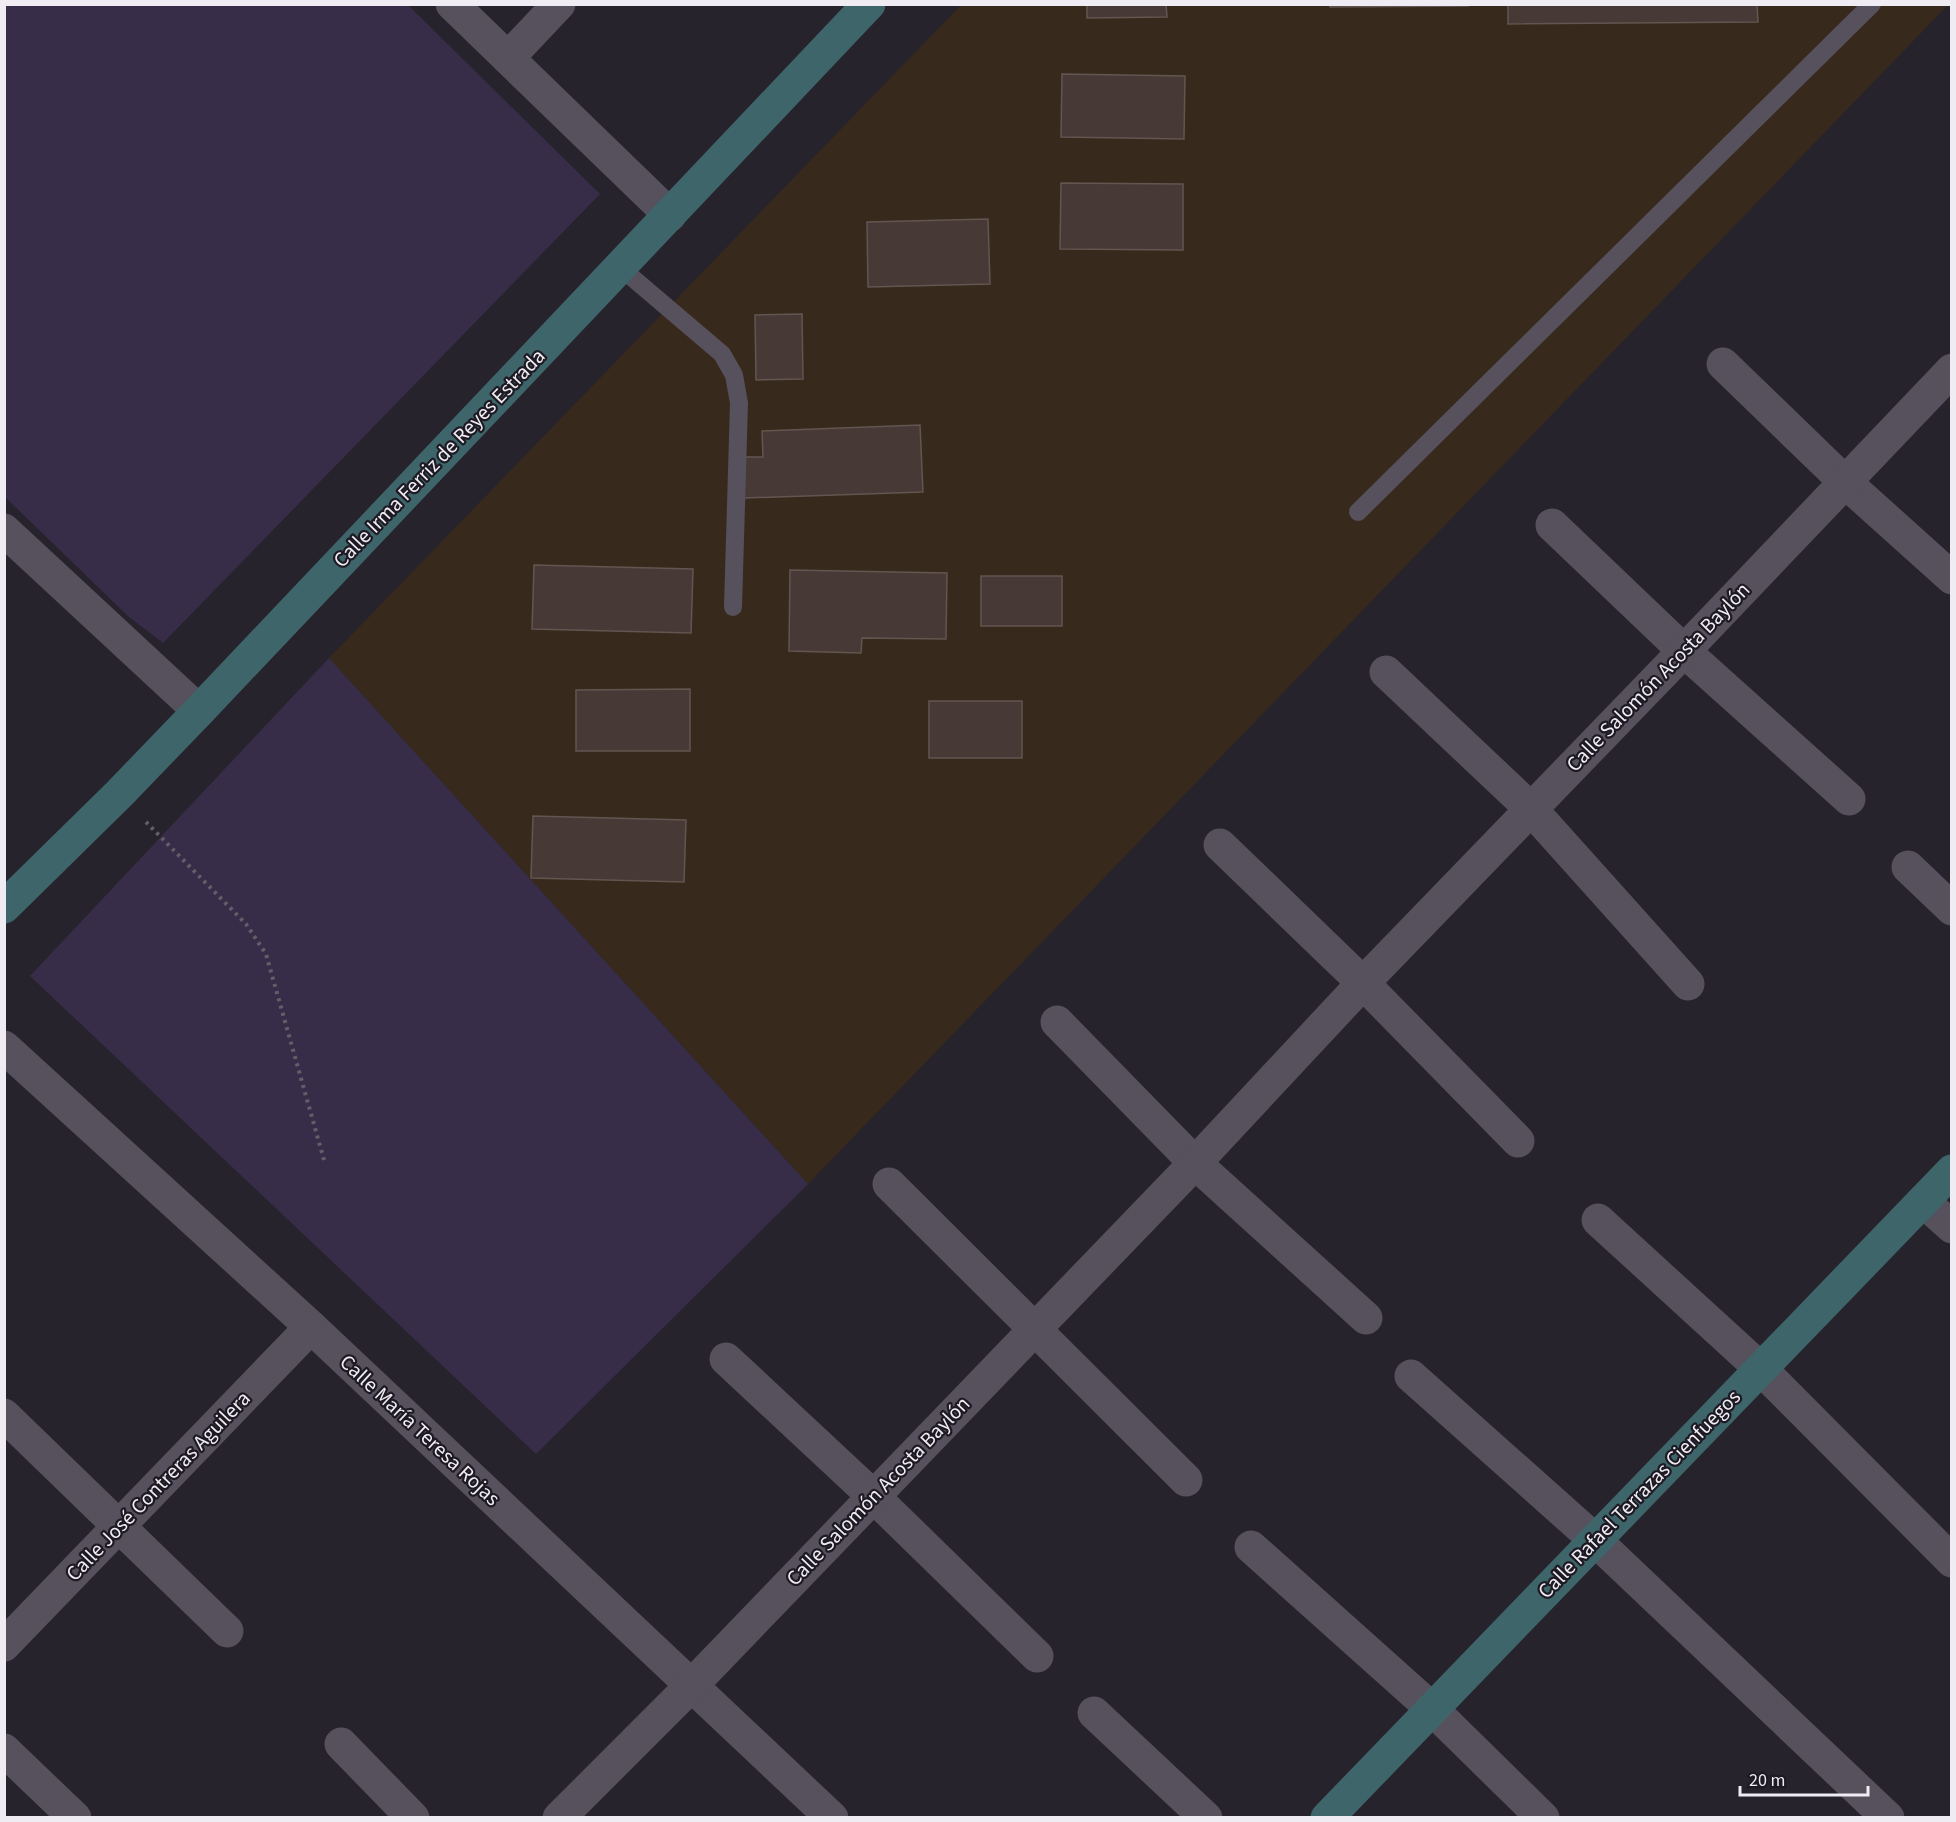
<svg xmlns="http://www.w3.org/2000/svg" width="1956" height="1822" font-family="'Source Sans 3',sans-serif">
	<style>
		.education { fill: #372a1c }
		.green { fill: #382d48 }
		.building { fill: #473a36; stroke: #635550; stroke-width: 1.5 }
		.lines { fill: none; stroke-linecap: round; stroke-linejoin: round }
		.path { stroke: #635f69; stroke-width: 4; stroke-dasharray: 3 4.5; stroke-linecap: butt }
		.lane { stroke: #56515d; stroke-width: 18 }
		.street { stroke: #56515d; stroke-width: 33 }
		.secondary { stroke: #3e666a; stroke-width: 33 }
		.labels { text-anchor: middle; stroke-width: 4.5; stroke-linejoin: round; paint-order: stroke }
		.street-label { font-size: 21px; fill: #efecf3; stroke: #1e1a24 }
	</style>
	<rect width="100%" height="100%" fill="#27232d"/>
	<polygon class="education" points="961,5 1948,5 808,1184 329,658"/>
	<g class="green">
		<polygon points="4,5 408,5 600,194 163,643 128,616 5,497"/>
		<polygon points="329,658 808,1184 536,1454 30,976"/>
	</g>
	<g class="building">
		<polygon points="1087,4 1166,4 1167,17 1087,18"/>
		<polygon points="1330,4 1468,4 1468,6 1330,7"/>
		<polygon points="1508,4 1757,4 1758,22 1508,24"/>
		<polygon points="1062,74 1185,76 1184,139 1061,137"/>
		<polygon points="1061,183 1183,184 1183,250 1060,249"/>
		<polygon points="988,219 990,284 868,287 867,222"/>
		<polygon points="802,314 803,379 756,380 755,315"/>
		<polygon points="920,425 923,492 744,498 743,457 763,457 762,431"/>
		<polygon points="534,565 693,569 691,633 532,629"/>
		<polygon points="790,570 947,573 946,639 862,638 861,653 789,651"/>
		<rect x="981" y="576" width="81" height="50"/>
		<polygon points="690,689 690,751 576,751 576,690"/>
		<rect x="929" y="701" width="93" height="57"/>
		<polygon points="533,816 686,820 684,882 531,878"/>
	</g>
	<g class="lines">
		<polyline class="path" points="146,822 246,924 266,954 324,1160"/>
		<g class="lane">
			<polyline points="621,268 722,354 734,375 739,403 733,607"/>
			<polyline points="1358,512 1872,4"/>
		</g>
		<g class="street">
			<polyline points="452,4 670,215"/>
			<polyline points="508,58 559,4"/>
			<polyline points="1723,364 1844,481 1952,578"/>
			<polyline points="1552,525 1684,651 1849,799"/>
			<polyline points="4,530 199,711"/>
			<polyline points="1386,672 1531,809 1688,984"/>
			<polyline points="1220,845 1363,983 1518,1141"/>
			<polyline points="1908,867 1952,909"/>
			<polyline points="1057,1022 1195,1163 1366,1318"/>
			<polyline points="4,1047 311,1327 832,1818"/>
			<polyline points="889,1184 1186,1480"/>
			<polyline points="1923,1201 1952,1227"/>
			<polyline points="1598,1220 1761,1369 1952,1561"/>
			<polyline points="726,1359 873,1496 1037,1656"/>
			<polyline points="1411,1376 1595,1540 1888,1818"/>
			<polyline points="4,1415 227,1631"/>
			<polyline points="1251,1547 1431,1708 1543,1818"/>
			<polyline points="4,1645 311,1327"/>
			<polyline points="1094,1713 1206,1818"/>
			<polyline points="341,1744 413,1818"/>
			<polyline points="4,1750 75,1818"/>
			<polyline points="559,1818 691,1686 1195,1163 1363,983 1684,651 1952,370"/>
		</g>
		<g class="secondary">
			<polyline points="4,907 119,794 199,711 869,4"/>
			<polyline points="1327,1818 1952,1171"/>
		</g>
	</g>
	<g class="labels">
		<g class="street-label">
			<text transform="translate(439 458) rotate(-46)" y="7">Calle Irma Ferriz de Reyes Estrada</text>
			<text transform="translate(1658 677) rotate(-46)" y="7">Calle Salomón Acosta Baylón</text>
			<text transform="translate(420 1430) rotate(43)" y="7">Calle María Teresa Rojas</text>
			<text transform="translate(158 1486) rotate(-46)" y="7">Calle José Contreras Aguilera</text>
			<text transform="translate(878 1491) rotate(-46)" y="7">Calle Salomón Acosta Baylón</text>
			<text transform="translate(1639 1494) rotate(-46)" y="7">Calle Rafael Terrazas Cienfuegos</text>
		</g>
	</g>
	<rect width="1956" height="1822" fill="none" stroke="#efecf3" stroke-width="12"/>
	<path d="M1740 1786v9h128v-9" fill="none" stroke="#efecf3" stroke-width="3"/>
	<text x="1749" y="1786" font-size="18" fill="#efecf3" stroke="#1e1a24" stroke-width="4.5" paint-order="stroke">20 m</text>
</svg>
